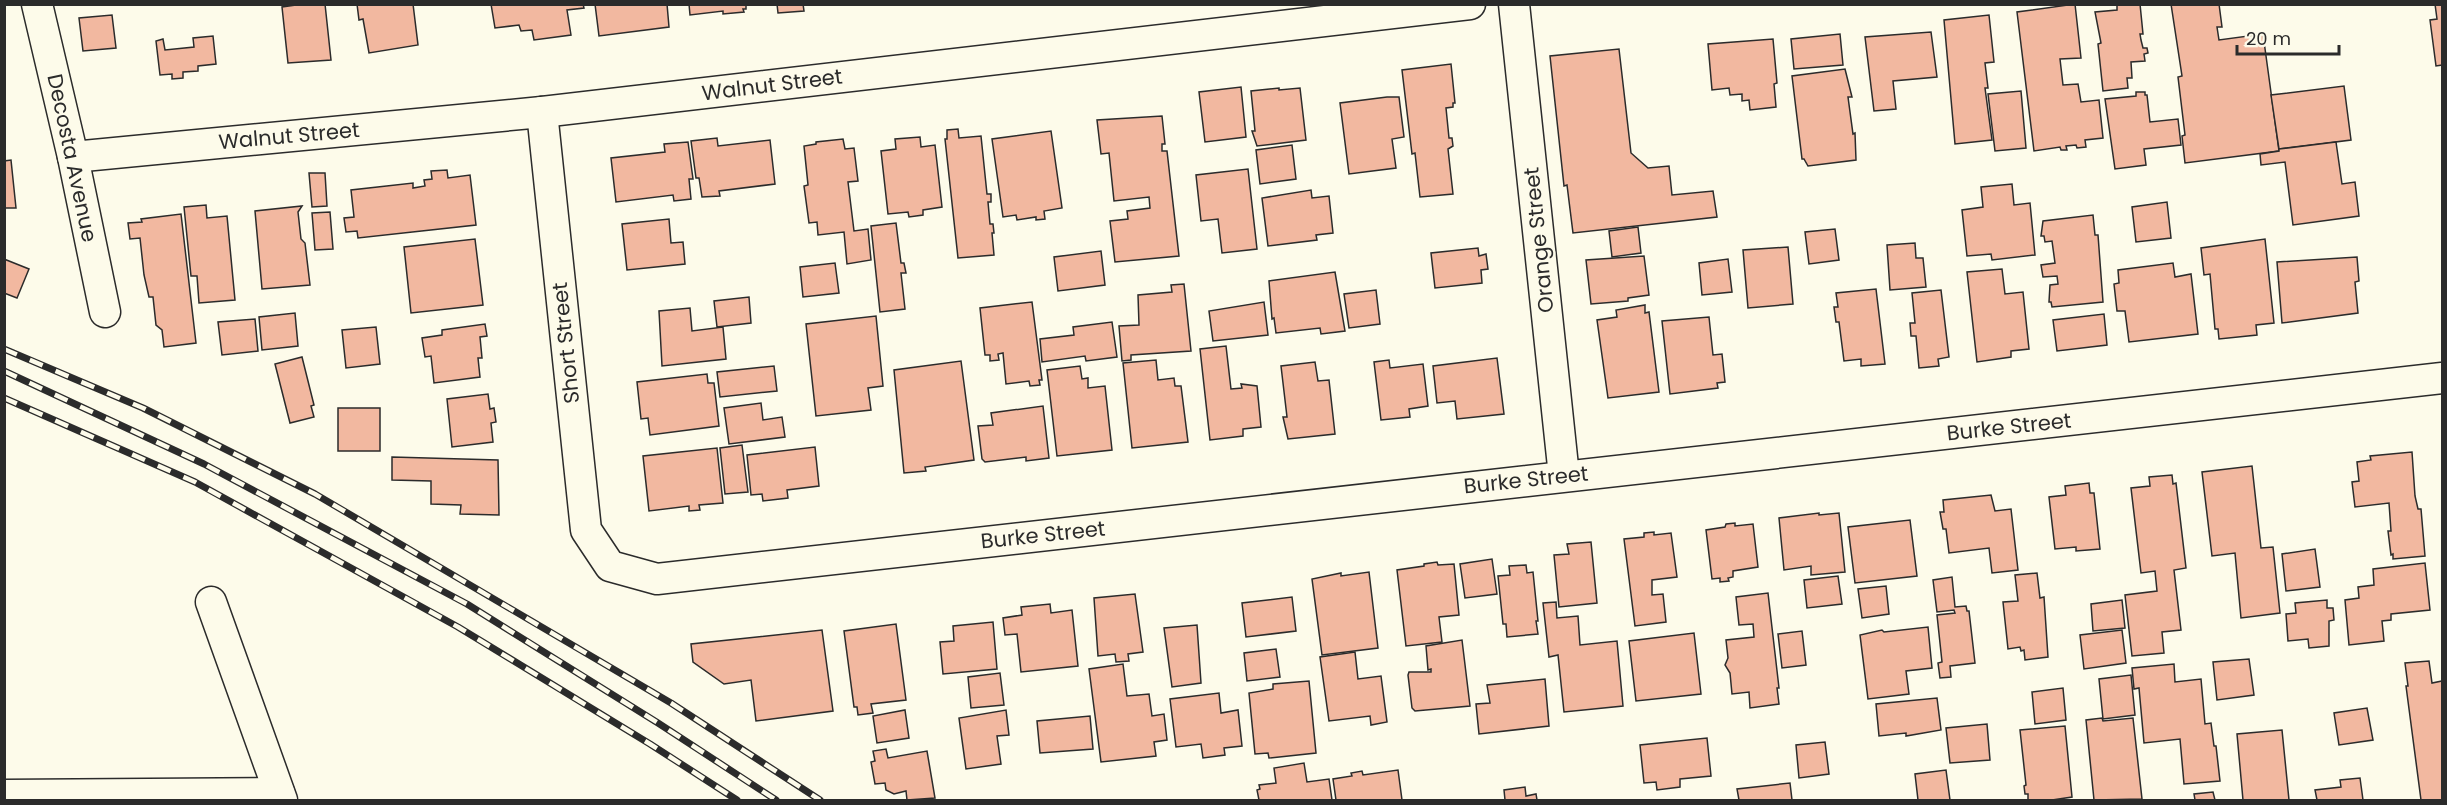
<svg xmlns="http://www.w3.org/2000/svg" width="2447" height="805" font-family="Poppins,sans-serif">
	<style>
		.building { fill: #f2b8a0; stroke: #2b2b2b; stroke-width: 1.5 }
		.lines { fill: none; stroke-linecap: round; stroke-linejoin: round }
		.street-casing { stroke: #2b2b2b; stroke-width: 33 }
		.street { stroke: #fdfbea; stroke-width: 30 }
		.rail-casing { stroke: #2b2b2b; stroke-width: 7 }
		.rail { stroke: #fdfbea; stroke-width: 4.5; stroke-dasharray: 14; stroke-linecap: butt }
		.labels { text-anchor: middle; stroke-width: 4.5; stroke-linejoin: round; paint-order: stroke }
		.street-label { font-size: 21px; fill: #2b2b2b; stroke: #fdfbea }
	</style>
	<rect width="100%" height="100%" fill="#fdfbea"/>
	<g class="building">
		<polygon points="303,4 325,4 331,60 288,63 282,7"/>
		<polygon points="357,4 413,4 418,45 369,53 363,19 359,20"/>
		<polygon points="491,4 583,4 584,8 567,10 571,35 534,40 532,30 521,31 519,25 495,28"/>
		<polygon points="595,4 667,4 669,27 599,36"/>
		<polygon points="689,4 746,4 746,9 743,9 744,12 723,14 723,11 690,15"/>
		<polygon points="777,4 803,4 804,11 778,13"/>
		<polygon points="2075,4 2081,58 2060,59 2063,85 2078,84 2081,102 2099,100 2103,138 2085,140 2086,147 2077,148 2076,145 2066,146 2067,150 2061,150 2060,147 2034,151 2017,12"/>
		<polygon points="2117,4 2140,4 2143,34 2140,34 2141,40 2143,48 2147,48 2148,53 2144,54 2145,61 2131,62 2132,78 2127,78 2128,88 2103,91 2098,44 2101,43 2095,12 2117,10"/>
		<polygon points="2171,4 2219,4 2222,27 2217,27 2219,40 2263,34 2279,151 2185,163 2182,136 2185,135 2178,77 2182,76"/>
		<polygon points="2435,4 2442,4 2442,65 2436,66 2430,20 2437,19"/>
		<polygon points="112,15 116,48 83,51 79,18"/>
		<polygon points="1989,15 1994,62 1985,63 1988,88 1985,88 1992,140 1955,144 1944,20"/>
		<polygon points="1931,32 1937,77 1893,81 1896,109 1874,111 1865,37"/>
		<polygon points="1840,34 1843,65 1794,69 1791,39"/>
		<polygon points="213,36 216,64 198,66 198,71 183,72 183,78 172,79 172,74 160,75 156,41 163,39 165,50 194,47 193,38"/>
		<polygon points="1773,39 1777,83 1774,84 1776,107 1750,110 1749,100 1742,101 1742,94 1730,95 1729,88 1712,90 1708,44"/>
		<polygon points="1619,49 1631,153 1648,168 1669,166 1672,195 1713,191 1717,217 1573,233 1567,185 1564,186 1550,56"/>
		<polygon points="1451,64 1455,103 1453,103 1453,107 1446,108 1449,138 1452,138 1453,146 1448,149 1453,194 1420,197 1415,153 1412,154 1402,70"/>
		<polygon points="1845,69 1852,97 1848,97 1853,134 1855,133 1856,160 1808,166 1804,159 1802,159 1792,76"/>
		<polygon points="2344,86 2351,140 2279,149 2271,95"/>
		<polygon points="1241,87 1246,137 1205,142 1199,92"/>
		<polygon points="1279,88 1279,90 1300,88 1306,140 1257,146 1252,131 1255,131 1251,91"/>
		<polygon points="2021,91 2026,148 1995,151 1988,94"/>
		<polygon points="2136,92 2145,92 2145,95 2147,95 2150,122 2178,119 2181,145 2144,149 2146,165 2115,169 2105,99 2136,96"/>
		<polygon points="1387,97 1399,97 1404,137 1392,139 1396,168 1349,174 1340,103"/>
		<polygon points="1162,116 1165,144 1162,144 1162,151 1167,151 1179,256 1115,262 1110,221 1128,219 1127,211 1150,208 1149,197 1114,201 1109,153 1101,154 1097,120"/>
		<polygon points="958,129 959,138 981,136 987,194 991,194 991,202 988,202 990,224 993,224 994,233 992,233 994,255 958,258 945,139 947,139 947,130"/>
		<polygon points="1051,131 1062,208 1044,211 1045,219 1036,220 1036,217 1017,220 1016,215 1003,217 992,139"/>
		<polygon points="920,137 921,147 935,145 942,207 923,210 923,215 909,217 908,212 888,214 881,151 896,149 895,139"/>
		<polygon points="717,138 718,146 770,140 775,184 719,191 720,196 702,197 699,178 696,178 691,141"/>
		<polygon points="843,139 845,149 854,148 858,181 848,182 854,231 868,229 871,260 847,264 844,232 818,235 817,222 809,223 804,186 808,185 804,146 816,144 816,142"/>
		<polygon points="688,142 693,179 689,179 691,199 674,201 673,195 616,202 611,158 665,152 664,144"/>
		<polygon points="2336,142 2342,184 2355,182 2359,216 2293,225 2285,162 2261,165 2260,154 2279,151 2279,149"/>
		<polygon points="1292,145 1296,179 1260,184 1256,150"/>
		<polygon points="11,160 16,208 4,208 4,161"/>
		<polygon points="1248,169 1257,249 1222,253 1218,219 1201,221 1196,175"/>
		<polygon points="447,170 448,178 470,175 476,225 358,238 357,231 346,232 344,218 354,217 351,190 413,183 413,188 425,186 424,180 432,179 431,171"/>
		<polygon points="309,173 325,173 327,206 312,207"/>
		<polygon points="2012,184 2014,205 2030,203 2035,255 1992,260 1991,254 1967,256 1962,210 1983,207 1981,187"/>
		<polygon points="1311,190 1312,198 1329,196 1333,233 1316,235 1317,240 1268,246 1262,198"/>
		<polygon points="2167,202 2171,238 2136,242 2132,207"/>
		<polygon points="206,205 207,218 227,216 235,300 199,303 197,276 191,276 184,207"/>
		<polygon points="302,206 298,212 301,239 305,243 310,285 262,289 255,211"/>
		<polygon points="330,212 333,249 315,250 312,213"/>
		<polygon points="181,214 196,343 164,347 162,330 156,325 153,297 149,297 144,275 140,238 130,239 128,223 142,222 141,219"/>
		<polygon points="2093,215 2095,235 2098,235 2103,302 2052,307 2051,302 2049,302 2050,285 2058,284 2057,276 2043,277 2041,265 2055,263 2052,241 2045,242 2044,236 2041,236 2043,221"/>
		<polygon points="669,219 671,243 683,242 685,264 627,270 622,224"/>
		<polygon points="896,223 901,263 904,263 906,273 901,273 905,309 880,312 871,226"/>
		<polygon points="1638,227 1641,253 1612,257 1609,231"/>
		<polygon points="1835,229 1839,260 1809,264 1805,232"/>
		<polygon points="475,239 483,305 411,313 404,247"/>
		<polygon points="2265,239 2274,323 2256,325 2257,335 2219,339 2218,329 2215,329 2210,274 2204,275 2201,248"/>
		<polygon points="1915,243 1916,258 1923,258 1926,287 1890,290 1887,245"/>
		<polygon points="1788,247 1793,304 1748,308 1743,250"/>
		<polygon points="1478,248 1479,256 1486,254 1488,269 1481,270 1482,283 1435,288 1431,253"/>
		<polygon points="1101,251 1105,285 1058,291 1054,257"/>
		<polygon points="1644,256 1649,295 1628,298 1628,301 1591,304 1586,260"/>
		<polygon points="2357,257 2359,281 2355,282 2358,313 2282,323 2277,262"/>
		<polygon points="4,259 29,269 17,298 4,293"/>
		<polygon points="1728,259 1732,292 1702,295 1699,263"/>
		<polygon points="835,263 839,293 803,297 800,267"/>
		<polygon points="2173,263 2175,277 2191,274 2198,334 2129,342 2125,311 2117,311 2114,284 2119,283 2118,270"/>
		<polygon points="2002,269 2005,294 2023,292 2029,349 2011,351 2011,357 1977,362 1967,272"/>
		<polygon points="1335,272 1345,331 1321,334 1320,328 1276,333 1274,318 1272,319 1269,281"/>
		<polygon points="1184,284 1191,351 1131,355 1131,360 1122,361 1119,326 1139,325 1138,295 1172,292 1171,285"/>
		<polygon points="1876,289 1885,364 1861,366 1861,359 1844,361 1839,322 1836,322 1834,307 1838,307 1836,293"/>
		<polygon points="1376,290 1380,324 1349,328 1344,294"/>
		<polygon points="1941,290 1949,357 1938,359 1939,366 1919,368 1916,336 1911,336 1910,323 1915,323 1912,293"/>
		<polygon points="749,297 751,323 717,327 714,301"/>
		<polygon points="1032,302 1042,380 1039,380 1040,385 1030,386 1029,381 1006,384 1003,353 998,354 999,360 990,361 990,355 985,355 980,308"/>
		<polygon points="1264,302 1268,335 1213,341 1209,311"/>
		<polygon points="1645,305 1645,313 1649,312 1659,392 1608,398 1597,320 1617,317 1616,310"/>
		<polygon points="690,308 692,331 723,327 726,359 662,366 659,311"/>
		<polygon points="295,313 298,346 262,350 259,317"/>
		<polygon points="2104,314 2107,345 2057,351 2053,320"/>
		<polygon points="876,316 883,386 868,388 871,410 816,416 806,324"/>
		<polygon points="1709,317 1713,355 1722,354 1725,382 1717,383 1718,388 1670,394 1662,321"/>
		<polygon points="255,319 258,351 222,355 218,322"/>
		<polygon points="1112,322 1117,357 1086,361 1085,356 1042,362 1040,339 1074,335 1073,327"/>
		<polygon points="485,324 487,336 480,337 482,358 478,358 480,377 434,383 431,356 425,357 422,338 442,335 442,330"/>
		<polygon points="376,327 380,364 346,368 342,330"/>
		<polygon points="1226,346 1231,389 1242,388 1241,384 1257,386 1261,427 1243,429 1243,436 1210,440 1200,349"/>
		<polygon points="302,357 314,405 311,406 314,417 290,423 275,364"/>
		<polygon points="1497,358 1504,414 1457,419 1455,401 1437,403 1433,366"/>
		<polygon points="1156,360 1158,380 1174,378 1175,386 1181,386 1188,442 1132,448 1123,363"/>
		<polygon points="1389,360 1390,368 1423,364 1428,406 1409,409 1410,417 1381,420 1374,362"/>
		<polygon points="961,361 974,460 925,467 926,471 904,473 894,370"/>
		<polygon points="1315,362 1318,381 1329,380 1335,434 1288,439 1283,417 1287,417 1281,366"/>
		<polygon points="774,366 777,391 720,397 717,372"/>
		<polygon points="1080,366 1082,379 1088,378 1088,388 1105,386 1112,450 1057,456 1047,370"/>
		<polygon points="707,374 708,383 714,383 719,426 650,435 648,418 641,419 637,382"/>
		<polygon points="488,394 490,409 494,408 496,422 491,423 493,442 452,447 447,399"/>
		<polygon points="761,403 763,420 782,417 785,437 729,444 724,408"/>
		<polygon points="1043,406 1049,458 1026,461 1026,457 985,462 982,459 978,426 993,425 991,413"/>
		<rect x="338" y="408" width="42" height="43"/>
		<polygon points="742,445 748,492 725,494 720,448"/>
		<polygon points="815,447 819,486 787,490 788,498 763,501 762,494 751,495 747,455"/>
		<polygon points="717,448 723,503 699,505 700,510 689,511 689,506 649,511 643,456"/>
		<polygon points="2412,452 2415,496 2418,509 2421,509 2425,556 2393,559 2393,554 2391,555 2388,531 2391,531 2389,503 2355,507 2352,482 2359,481 2357,462 2371,460 2370,456"/>
		<polygon points="392,457 498,460 499,515 460,514 461,505 431,504 431,481 392,480"/>
		<polygon points="2252,466 2261,548 2273,547 2280,613 2241,618 2235,553 2212,556 2202,472"/>
		<polygon points="2172,475 2173,484 2176,483 2186,568 2174,570 2181,630 2162,632 2164,653 2132,656 2125,595 2157,591 2155,571 2141,573 2131,488 2150,486 2149,477"/>
		<polygon points="2089,483 2090,493 2094,493 2100,549 2076,551 2076,547 2055,549 2049,497 2066,495 2065,486"/>
		<polygon points="1991,495 1995,511 2011,509 2018,570 1992,573 1989,548 1949,553 1946,529 1943,529 1940,512 1944,512 1943,500"/>
		<polygon points="1819,513 1819,515 1839,513 1845,572 1811,575 1811,566 1784,570 1779,518"/>
		<polygon points="1910,520 1917,576 1855,583 1848,527"/>
		<polygon points="1735,523 1735,526 1753,524 1758,567 1733,571 1733,577 1728,578 1729,581 1720,582 1720,578 1712,579 1706,530 1725,527 1726,524"/>
		<polygon points="1654,532 1654,535 1671,533 1677,577 1652,580 1652,595 1663,594 1666,622 1635,626 1624,539 1644,537 1644,533"/>
		<polygon points="1591,542 1597,603 1559,607 1554,555 1569,554 1567,544"/>
		<polygon points="2315,549 2320,587 2286,591 2282,554"/>
		<polygon points="1492,559 1497,594 1465,598 1460,564"/>
		<polygon points="1437,562 1438,565 1454,564 1459,615 1439,617 1442,642 1406,646 1397,570 1424,566 1424,564"/>
		<polygon points="2425,563 2430,610 2391,614 2391,620 2382,621 2384,641 2349,645 2345,600 2359,598 2358,587 2374,585 2373,569"/>
		<polygon points="1526,565 1527,573 1533,572 1538,621 1536,621 1538,634 1507,637 1506,624 1503,624 1498,576 1510,575 1509,566"/>
		<polygon points="1369,572 1378,648 1322,655 1312,579 1341,573 1341,576"/>
		<polygon points="2037,573 2040,598 2044,597 2048,657 2025,660 2024,650 2021,651 2020,647 2008,649 2003,602 2018,601 2015,575"/>
		<polygon points="1838,576 1842,604 1807,608 1804,580"/>
		<polygon points="1952,577 1955,607 1966,606 1967,611 1969,611 1975,663 1950,666 1951,677 1940,678 1938,663 1942,662 1937,615 1955,613 1954,610 1937,612 1933,580"/>
		<polygon points="1886,586 1889,614 1862,618 1858,589"/>
		<polygon points="1768,593 1779,688 1777,688 1779,704 1750,708 1749,692 1732,694 1730,673 1725,665 1728,658 1726,640 1754,637 1753,624 1739,625 1736,597"/>
		<polygon points="1135,594 1143,652 1128,654 1129,661 1116,662 1115,654 1098,656 1094,598"/>
		<polygon points="1292,597 1296,631 1246,637 1242,603"/>
		<polygon points="2122,600 2125,628 2093,631 2091,604"/>
		<polygon points="2327,600 2327,608 2333,608 2334,620 2329,621 2329,646 2309,648 2308,639 2288,641 2286,614 2296,613 2295,603"/>
		<polygon points="1556,602 1557,618 1578,616 1580,645 1617,641 1623,706 1564,712 1558,655 1549,657 1543,603"/>
		<polygon points="1050,604 1051,613 1072,610 1078,666 1021,672 1017,634 1005,635 1003,618 1022,615 1021,607"/>
		<polygon points="993,622 997,669 943,674 940,642 954,641 953,626"/>
		<polygon points="896,624 906,700 871,704 873,713 858,715 857,707 854,707 844,631"/>
		<polygon points="1197,625 1201,683 1172,687 1164,628"/>
		<polygon points="1928,627 1932,668 1906,671 1909,694 1868,699 1860,635 1882,630 1884,632"/>
		<polygon points="822,630 833,711 756,721 751,680 724,684 693,662 691,644"/>
		<polygon points="2122,630 2126,663 2084,669 2080,635"/>
		<polygon points="1802,631 1806,665 1782,668 1778,634"/>
		<polygon points="1694,633 1701,694 1636,701 1629,641"/>
		<polygon points="1462,640 1470,706 1415,711 1412,708 1408,675 1409,672 1431,672 1431,669 1428,670 1426,646"/>
		<polygon points="1276,649 1280,677 1247,681 1244,653"/>
		<polygon points="1355,652 1358,679 1381,676 1387,722 1371,725 1370,716 1329,721 1320,657"/>
		<polygon points="2249,659 2254,695 2217,700 2213,662"/>
		<polygon points="2429,661 2432,683 2442,681 2442,800 2421,800 2406,686 2408,686 2405,663"/>
		<polygon points="1123,664 1127,696 1149,694 1152,716 1164,714 1167,740 1154,742 1156,756 1101,762 1089,669"/>
		<polygon points="2174,664 2175,682 2201,679 2205,724 2211,723 2214,746 2216,746 2220,781 2184,784 2180,739 2144,743 2139,688 2134,689 2132,668"/>
		<polygon points="1000,673 1004,705 971,708 968,677"/>
		<polygon points="2131,675 2135,715 2103,719 2099,679"/>
		<polygon points="1545,679 1549,726 1479,734 1476,704 1490,703 1487,685"/>
		<polygon points="1309,681 1316,753 1269,758 1268,753 1255,754 1249,693 1273,689 1273,684"/>
		<polygon points="2063,688 2066,720 2035,724 2032,692"/>
		<polygon points="1219,693 1221,713 1238,710 1242,746 1224,748 1225,755 1203,758 1201,744 1176,747 1170,699"/>
		<polygon points="1937,698 1941,730 1906,736 1906,733 1879,736 1876,704"/>
		<polygon points="2367,708 2373,740 2339,745 2334,713"/>
		<polygon points="905,710 909,738 877,743 873,716"/>
		<polygon points="1006,710 1009,735 997,736 1001,764 966,769 959,718"/>
		<polygon points="1090,716 1093,749 1040,753 1037,721"/>
		<polygon points="2102,718 2103,721 2133,718 2142,799 2094,800 2086,720"/>
		<polygon points="1987,724 1990,760 1950,763 1946,728"/>
		<polygon points="2065,726 2072,797 2052,800 2028,800 2028,794 2025,794 2024,786 2026,785 2020,730"/>
		<polygon points="2282,730 2289,800 2243,800 2237,734"/>
		<polygon points="1707,738 1711,776 1680,779 1680,787 1657,790 1656,782 1644,783 1640,745"/>
		<polygon points="1825,742 1829,774 1799,778 1796,745"/>
		<polygon points="886,749 888,758 927,751 935,798 907,800 906,791 894,794 886,790 885,783 875,784 871,762 875,761 873,751"/>
		<polygon points="1304,763 1307,782 1329,779 1332,800 1259,800 1257,790 1260,789 1259,785 1276,783 1274,768"/>
		<polygon points="1398,770 1402,800 1336,800 1333,779 1352,776 1351,773 1362,771 1363,775"/>
		<polygon points="1946,770 1950,800 1918,800 1915,774"/>
		<polygon points="2360,778 2363,800 2317,800 2315,790 2341,787 2340,780"/>
		<polygon points="1790,783 1792,800 1739,800 1737,789"/>
		<polygon points="1525,787 1526,796 1536,794 1537,800 1505,800 1504,790"/>
		<polygon points="2213,792 2215,800 2195,800 2194,794"/>
	</g>
	<g class="lines">
		<defs>
			<g id="street">
				<polyline points="37,4 73,157 105,312"/>
				<polyline points="1514,4 1564,476"/>
				<polyline points="542,112 586,530 610,566 657,579 2442,378"/>
				<polyline points="73,157 542,112 1470,4"/>
				<polyline points="211,602 282,800"/>
				<polyline points="4,795 279,793"/>
			</g>
		</defs>
		<use href="#street" class="street-casing"/>
		<use href="#street" class="street"/>
		<defs>
			<g id="rail">
				<polyline points="4,349 143,408 315,494 671,703 820,800"/>
				<polyline points="4,371 204,464 467,604 658,723 776,800"/>
				<polyline points="4,398 195,482 458,627 650,744 737,800"/>
			</g>
		</defs>
		<use href="#rail" class="rail-casing"/>
		<use href="#rail" class="rail"/>
	</g>
	<g class="labels">
		<g class="street-label">
			<text transform="translate(772 85) rotate(-7)" y="7">Walnut Street</text>
			<text transform="translate(289 136) rotate(-5)" y="7">Walnut Street</text>
			<text transform="translate(72 158) rotate(78)" y="7">Decosta Avenue</text>
			<text transform="translate(1539 240) rotate(-96)" y="7">Orange Street</text>
			<text transform="translate(566 343) rotate(-96)" y="7">Short Street</text>
			<text transform="translate(2009 427) rotate(-6)" y="7">Burke Street</text>
			<text transform="translate(1526 480) rotate(-6)" y="7">Burke Street</text>
			<text transform="translate(1043 535) rotate(-6)" y="7">Burke Street</text>
		</g>
	</g>
	<rect width="2447" height="805" fill="none" stroke="#2b2b2b" stroke-width="12"/>
	<path d="M2237 45v9h102v-9" fill="none" stroke="#2b2b2b" stroke-width="3"/>
	<text x="2246" y="45" font-size="18" fill="#2b2b2b" stroke="#fdfbea" stroke-width="4.5" paint-order="stroke">20 m</text>
</svg>
